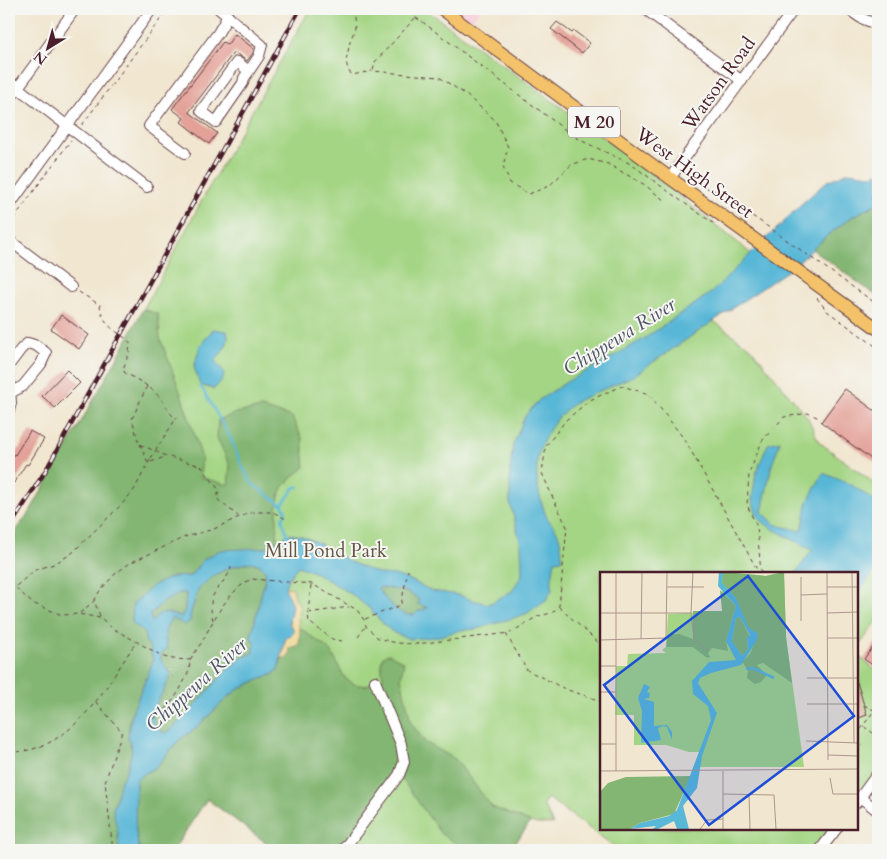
<svg xmlns="http://www.w3.org/2000/svg" width="887" height="859" font-family="Cardo,serif">
	<style>
		.built { fill: #f6cfd9 }
		.green { fill: #a4d584; stroke: #777a58 }
		.forest { fill: #83b672; stroke: #666a4e }
		.sand { fill: #eeda9e; stroke: #9c7c64 }
		.water { fill: #59b7d7; stroke: #526b81; fill-rule: evenodd }
		.lines { fill: none; stroke-linecap: round; stroke-linejoin: round }
		.stream { stroke: #59b7d7; stroke-width: 2.5 }
		.building { fill: #e3a198 }
		.minor-casing { stroke: #633d44; stroke-width: 12 }
		.major-casing { stroke: #633d44; stroke-width: 14 }
		.path { stroke: #633d44; stroke-width: 1; stroke-dasharray: 4 4; stroke-linecap: butt }
		.minor { stroke: #fff; stroke-width: 10 }
		.major { stroke: #f3c26a; stroke-width: 12 }
		.rail-casing { stroke: #4a1f2b; stroke-width: 4.5 }
		.rail { stroke: #f6f6f2; stroke-width: 2.5; stroke-dasharray: 8; stroke-linecap: butt }
		.path-bridge { stroke: #633d44; stroke-width: 1; stroke-dasharray: 4 4; stroke-linecap: butt }
		.labels { text-anchor: middle; stroke-width: 4; stroke-linejoin: round; paint-order: stroke }
		.shield { fill: #f6f6f2; stroke: #7e6067; stroke-width: 1 }
		.shield-label { font-size: 18px; font-weight: bold; fill: #4a1f2b }
		.street-label { font-size: 19px; fill: #4a1f2b; stroke: #f6f6f2 }
		.park-label { font-size: 19px; fill: #655646; stroke: #f6f6f2 }
		.water-label { font-size: 20px; font-style: italic; fill: #4f5467; stroke: #f6f6f2 }
		.inset-river { fill: none; stroke: #59b7d7; stroke-width: 2.5 }
		.inset-road { fill: none; stroke: #ae968d; stroke-width: 1 }
		.view { fill: #1d4ed8; fill-opacity: 0.15; stroke: #1d4ed8; stroke-width: 2.5 }
		.inset-edge { fill: none; stroke: #4a1f2b; stroke-width: 2.5 }
	</style>
	<rect width="100%" height="100%" fill="#f6f6f2"/>
	<filter id="ink" filterUnits="userSpaceOnUse"><feTurbulence type="fractalNoise" baseFrequency=".02" numOctaves="2"/><feDisplacementMap in="SourceGraphic" scale="10" xChannelSelector="R" yChannelSelector="G"/><feConvolveMatrix kernelMatrix="1 2 1 2 8 2 1 2 1" color-interpolation-filters="sRGB"/></filter>
	<filter id="wash" filterUnits="userSpaceOnUse"><feTurbulence type="fractalNoise" baseFrequency=".0096" numOctaves="4" result="noise"/><feDisplacementMap in="SourceGraphic" scale="20" xChannelSelector="R" yChannelSelector="G"/><feGaussianBlur stdDeviation="1.12" result="paint"/><feColorMatrix in="noise" values="0 0 0 0 0 0 0 0 0 0 0 0 0 0 0 0 0 1.4 0 .05"/><feComposite in="paint" operator="in"/></filter>
	<g filter="url(#wash)">
		<rect width="100%" height="100%" fill="#f1e6cf"/>
		<polygon class="built" points="442,9 480,9 467,27"/>
		<g class="green">
			<polygon points="310,9 425,9 629,156 737,242 763,264 698,310 751,348 808,418 819,442 878,486 878,620 856,650 856,573 601,573 601,828 837,828 820,850 619,850 548,798 543,804 553,824 537,824 531,822 510,850 276,850 207,799 173,850 9,850 9,541 32,508 114,364 207,191"/>
			<polygon points="856,654 878,672 878,773 856,803"/>
		</g>
		<g class="forest">
			<polygon points="878,203 878,297 812,249 828,235 853,216"/>
			<path d="M143 309 158 314 160 338 180 391 202 458 200 477 228 485 230 465 217 438 218 420 236 413 261 408 292 417 302 438 305 467C283 485 277 488 277 519 277 527 278 534 276 542L266 548 252 549 204 559 190 576 172 577 154 585 133 604 132 622 144 632 146 642 150 647 153 660 149 672 133 710 130 720 128 736 132 750 128 767 121 781 118 833 119 850H9V541L32 508 114 364Z"/>
			<path d="M251 562C258 564 265 566 266 575L251 637 255 644 253 653 241 658 226 671 185 716 171 730 164 733 154 725 152 711 163 692 161 654 167 649C165 636 163 629 172 618L185 625 190 621 191 612 199 588 216 574 231 567Z"/>
			<path d="M380 587C385 589 388 588 392 589 402 590 412 593 419 600L418 604 429 608C424 610 418 614 413 615 398 618 386 599 378 589Z"/>
			<polygon points="180,593 186,593 185,610 181,617 167,613 152,622 149,614 156,609 160,604"/>
			<path d="M299 627 331 651 344 677 354 684 365 686 383 678 381 663 383 656 389 654 404 662 401 678 411 723 425 742 455 759 492 807 530 822 510 850H467L441 834 399 775 343 850H276L207 799 173 850H140C132 829 136 803 136 780L143 774 156 767 178 741 197 727 228 697 239 689 261 678 272 675 278 670 282 658H287L288 648 297 646 299 644Z"/>
		</g>
		<polygon class="sand" points="285,587 293,588 295,598 299,605 300,608 298,619 300,631 299,644 297,646 289,648 290,653 287,658 282,658 285,640 288,636 290,626"/>
		<g class="water">
			<path d="M848 172 871 175 878 173V203L853 216 828 235 793 267 633 376 577 401C559 413 543 435 538 457 535 472 538 492 543 507 544 510 545 514 547 517 549 522 554 525 556 530 561 538 562 550 562 560L555 561 552 578V590L546 600 526 614 477 629 461 630 437 637 410 639 394 633 385 626 370 609 351 594 316 573 298 566 288 579 285 587 292 606 289 621 290 626 293 628V633L290 636H288L285 640 278 670 272 675 261 678 239 689 228 697 197 727 178 741 156 767 144 774 136 780C137 803 132 828 140 850H119L118 833 113 810 121 781 128 767 132 750 128 736 133 710 149 672 153 660 150 647 146 642 144 632 132 623 133 604 154 585 172 577 190 576 204 559 220 550 266 548 289 534 302 536 321 544 350 562 380 574 395 575 412 581 432 591 459 595 472 600 489 604 512 591 522 575 521 544 510 503V470L513 445 525 416 539 400 568 381 602 363 645 338 712 292 761 243 781 225 798 207 826 182ZM251 562C259 564 265 566 266 575L251 637 255 644 253 653 241 658 226 671 185 716 171 730 164 733 154 725 152 711 163 692 171 675 161 660V654L167 649C165 636 163 629 172 618L185 625 190 621 191 612 199 588 216 574 231 567ZM380 587C385 589 388 588 392 589 402 590 412 593 419 600L418 604 428 608 418 611 414 615C397 616 387 600 378 589ZM180 593H186L185 610 181 617 167 613 158 614 152 622 150 614 156 609 160 604Z"/>
			<path d="M213 329 227 331C231 343 222 352 215 361L224 372 223 379 214 389 200 385 194 367 200 346Z"/>
			<polygon points="780,441 771,468 762,512 776,525 802,531 808,501 823,473 850,484 878,503 878,567 856,595 856,573 796,573 812,550 771,528 758,518 752,500 756,473 768,444"/>
		</g>
		<g class="lines">
			<g class="stream">
				<polyline points="200,385 230,437 241,464 252,484 282,505"/>
				<polyline points="287,535 282,519 286,511 282,505 295,487 299,487"/>
			</g>
		</g>
		<g id="blocks">
			<g class="building">
				<polygon points="557,22 572,33 574,31 590,43 582,53 551,29"/>
				<polygon points="235,34 254,49 253,53 247,61 234,52 189,112 217,133 209,144 181,122 184,118 172,109 223,42 227,45"/>
				<polygon points="61,315 89,335 79,349 51,329"/>
				<polygon points="67,370 80,383 55,408 42,396"/>
				<polygon points="845,389 878,413 878,464 821,422"/>
				<polygon points="30,431 44,439 28,465 26,464 14,483 9,480 9,462 14,454 15,455"/>
				<polygon points="878,640 878,669 864,659"/>
				<polygon points="856,682 857,682 867,715 856,719"/>
			</g>
		</g>
	</g>
	<g filter="url(#ink)">
		<use href="#blocks" fill-opacity="0" stroke="#633d44" stroke-width="1"/>
		<g class="lines">
			<defs>
				<g id="minor">
					<polyline points="219,9 262,45 259,56 249,71 237,62 201,111 216,122 243,83 244,78 249,71"/>
					<polyline points="645,9 742,81"/>
					<polyline points="848,9 861,18 878,25"/>
					<polyline points="9,81 147,187"/>
					<polyline points="9,100 75,9"/>
					<polyline points="185,153 149,126 218,33 228,16"/>
					<polyline points="670,178 794,9"/>
					<polyline points="9,206 152,9"/>
					<polyline points="9,240 71,287"/>
					<polyline points="9,365 21,349 28,343 37,346 46,353 41,364 23,386 10,393"/>
					<polyline points="9,378 11,403 9,410"/>
					<polyline points="860,797 878,811"/>
					<polyline points="856,803 878,773"/>
					<polyline points="343,850 399,775 404,762 401,744 375,681"/>
					<polyline points="820,850 837,828"/>
				</g>
				<polyline id="major" points="442,9 670,178 878,329"/>
			</defs>
			<use href="#minor" class="minor-casing"/>
			<use href="#major" class="major-casing"/>
			<g class="path">
				<polyline points="355,9 354,17 355,28 350,42 346,61 348,70 352,75 372,71"/>
				<polyline points="402,9 424,23 572,135 582,141 631,164 680,200 713,223"/>
				<polyline points="415,18 375,62 373,71 439,77 465,94 495,120 508,147 503,166 510,183 529,194 549,186 571,165 588,159 608,164 645,185 665,201"/>
				<polyline points="82,125 168,9"/>
				<polyline points="686,172 707,188 717,192 764,224 878,305"/>
				<polyline points="9,225 71,140"/>
				<path d="M79 292 100 305C101 315 106 324 114 330 120 335 126 337 130 343L129 353 123 369 125 373C138 380 152 387 161 399 168 407 167 411 176 419"/>
				<polyline points="817,298 827,311 878,348"/>
				<polyline points="147,386 132,419 139,444 166,456 201,466 219,490 217,499 238,516"/>
				<polyline points="140,444 148,463 165,457"/>
				<polyline points="159,445 177,417"/>
				<polyline points="761,573 757,527 747,505 749,474 762,441 784,417 808,413 819,418"/>
				<polyline points="9,582 14,586"/>
				<polyline points="559,607 601,645"/>
				<polyline points="80,613 94,601"/>
				<polyline points="308,613 311,585"/>
				<polyline points="100,618 79,614 62,615 32,603 15,587 35,570 54,564 71,554 123,503 134,490 151,458"/>
				<polyline points="365,619 401,605 408,570"/>
				<path d="M213 620C212 615 210 608 211 603 212 589 229 580 231 567"/>
				<polyline points="506,634 527,670 565,689 601,701"/>
				<polyline points="358,637 366,626"/>
				<polyline points="342,641 332,639 309,622 308,613 349,607"/>
				<polyline points="191,660 173,659 164,657 112,628 101,618 94,601 99,592 115,574 130,563 185,537 214,529 239,517 254,512 273,512 286,519"/>
				<polyline points="96,702 122,732 105,782 112,842 112,850"/>
				<polyline points="864,705 874,710"/>
				<path d="M153 719C170 709 180 691 188 673 190 669 189 663 191 659 194 653 198 648 202 642 214 619 227 592 251 579L312 584 357 610 364 620 366 626 378 638 396 643 416 644 510 633 538 616 552 613 559 606 567 527 553 498 542 473 546 446 566 420 590 400 622 386 649 394 685 440 759 573"/>
				<polyline points="856,725 863,726 873,733"/>
				<polyline points="856,736 878,705"/>
				<polyline points="856,741 863,746"/>
				<path d="M9 752C72 753 106 687 136 642"/>
			</g>
			<use href="#minor" class="minor"/>
			<use href="#major" class="major"/>
			<defs>
				<polyline id="rail" points="9,528 46,470 300,9"/>
			</defs>
			<use href="#rail" class="rail-casing"/>
			<use href="#rail" class="rail"/>
			<polyline class="path-bridge" points="151,458 159,445"/>
		</g>
	</g>
	<g class="labels">
		<rect class="shield" x="568" y="106.5" width="52" height="31" rx="4"/>
		<g class="shield-label">
			<text x="594" y="128">M 20</text>
		</g>
		<g class="street-label">
			<text transform="translate(718 83) rotate(-54)" y="7">Watson Road</text>
			<text transform="translate(695 172) rotate(36)" y="7">West High Street</text>
		</g>
		<g class="park-label">
			<text x="326" y="557">Mill Pond Park</text>
		</g>
		<g class="water-label">
			<text transform="translate(619 336) rotate(-32)" y="7">Chippewa River</text>
			<text transform="translate(196 684) rotate(-42)" y="7">Chippewa River</text>
		</g>
	</g>
	<g transform="translate(600 572)">
		<rect width="258" height="258" fill="#f1e6cf"/>
		<path d="M122 0 166 4 184 0 186 65 204 195H97L102 180H89L66 173H34V143H15L16 94H27L28 82 66 81 62 78 66 75 68 42 122 39Z" fill="#a4d584"/>
		<path d="M123 0 166 4 184 0 186 65 192 111 163 91 157 93 167 103 161 110 155 112 147 106 148 98 142 90 150 82 158 62 148 56 136 26 122 11ZM120 18 136 34 126 69 128 79 112 76 108 81 110 85 107 86 93 75H66L68 63 79 62 93 67V39H122ZM140 45 150 65 154 63 151 70 147 66 148 77 142 84 132 69 136 46ZM91 204 74 242 40 251 30 257H0V220L8 211 26 205Z" fill="#83b672"/>
		<path d="M119 0H123L122 11 136 26 148 55 158 62 157 68 141 93 111 101 100 106 98 111 117 141 102 184 97 216 83 234 89 257H77L74 249 58 257H53L56 254 30 257 40 251 69 244 77 238 111 148 108 134 93 122 92 109 109 90 136 88 126 69 136 34 118 14ZM140 45 150 63 147 66 148 77 142 84 132 69 136 46ZM44 112 50 115 47 120 50 121 49 126 44 127 54 130V154L67 153 72 160V168L67 155 63 154 58 156 61 168 41 171 42 139 38 126Z" fill="#59b7d7" fill-rule="evenodd"/>
		<path class="inset-river" d="M146 97 153 96 174 106"/>
		<path class="inset-road" d="M16 0V199M93 0 91 41 94 67 109 79M227 0 228 188M252 0 254 171M201 5V49M67 15H104M227 15H258M201 23 227 22M0 41H91M227 41 258 40M227 66H258M41 67 42 0M0 68 66 66 67 0M0 94H16M207 106H258M0 120H16M207 132H258M206 169 258 171M0 172H16M228 183 258 184M0 199 258 197M123 199V257M230 206 233 222H258M123 222 174 223 176 257M149 222 150 257M100 257 107 248 123 247"/>
		<path class="view" d="M148 4 254 144 109 253 4 113Z"/>
		<rect width="258" height="258" class="inset-edge"/>
	</g>
	<rect width="887" height="859" fill="none" stroke="#f6f6f2" stroke-width="30"/>
	<g transform="translate(48 48) rotate(217)" stroke="#f6f6f2" stroke-width="4" paint-order="stroke">
	<path d="M0-4L9 19L0 12L-9 19Z" fill="#4a1f2b"/>
	<text y="-8" font-size="14" font-weight="bold" text-anchor="middle" fill="#4a1f2b">N</text>
	</g>
</svg>
